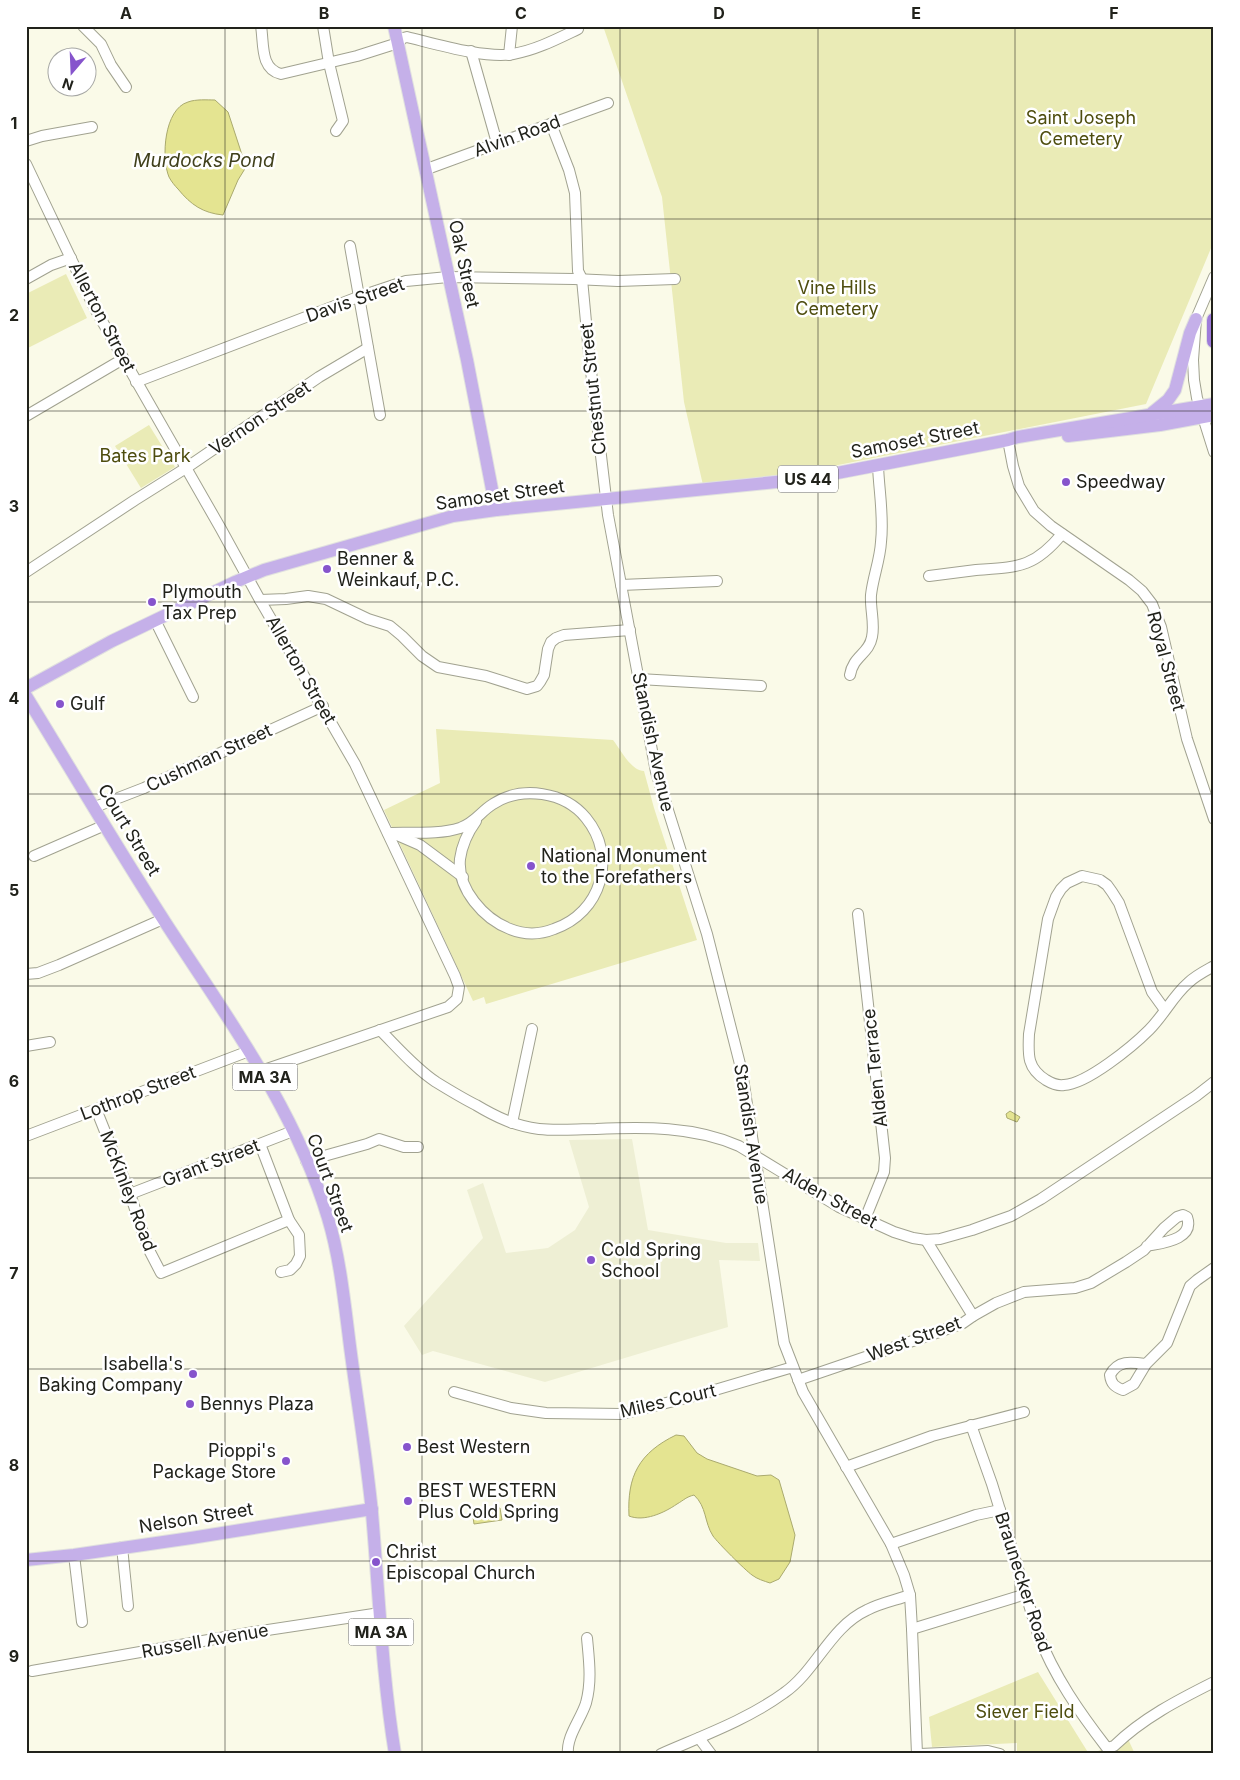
<svg xmlns="http://www.w3.org/2000/svg" width="1240" height="1780" font-family="Inter,sans-serif">
	<style>
		.built { fill: #eeefd4 }
		.green { fill: #eaebb6 }
		.water { fill: #e4e491; stroke: #aaaa6e }
		.lines { fill: none; stroke-linecap: round; stroke-linejoin: round }
		.minor-casing { stroke: #a1a290; stroke-width: 12 }
		.major-casing { stroke: #e0e0df; stroke-width: 14 }
		.highway-casing { stroke: #e0e0df; stroke-width: 16 }
		.minor { stroke: #fff; stroke-width: 10 }
		.major { stroke: #c5b0e9; stroke-width: 12 }
		.highway { stroke: #9e7bda; stroke-width: 14 }
		.grid { fill: none; stroke: #21221b; stroke-width: 1; stroke-opacity: 0.55 }
		.poi-dot { fill: #8654cc; stroke: #fff; stroke-width: 2 }
		.labels { text-anchor: middle; stroke-width: 5; stroke-linejoin: round; paint-order: stroke }
		.shield { fill: #fff; stroke: #64645f; stroke-width: 1 }
		.shield-label { font-size: 16px; font-weight: bold; fill: #21221b }
		.park-label { font-size: 18px; fill: #4e4d0e; stroke: #fff }
		.street-label { font-size: 18px; fill: #21221b; stroke: #fff }
		.poi-label { font-size: 18px; fill: #21221b; stroke: #fff; text-anchor: start }
		.water-label { font-size: 19px; font-style: italic; fill: #40401c; stroke: #fff }
		.neatline { fill: none; stroke: #21221b; stroke-width: 2 }
		.grid-label { font-size: 16px; text-anchor: middle; font-weight: bold; fill: #21221b }
	</style>
	<rect width="100%" height="100%" fill="#fafae8"/>
	<polygon class="built" points="632,1139 648,1230 726,1243 758,1243 760,1261 719,1260 728,1327 545,1382 433,1351 422,1355 404,1326 483,1238 467,1190 483,1183 506,1253 548,1248 575,1230 589,1207 569,1140"/>
	<g class="green">
		<polygon points="603,26 1214,26 1214,241 1146,404 813,470 703,485 684,402 662,197"/>
		<polygon points="66,274 87,318 26,349 26,294"/>
		<polygon points="149,425 175,467 141,488 115,446"/>
		<path d="M436 729 613 740C621 750 631 771 644 771L654 808 697 940 486 1004 484 997 473 1001 384 810 440 783Z"/>
		<polygon points="1038,1672 1089,1754 1017,1754 1017,1743 932,1747 929,1717"/>
		<polygon points="1127,1737 1135,1754 1092,1754"/>
	</g>
	<g class="water">
		<path d="M215 100 228 112 246 167 238 180 223 215C203 213 191 205 178 189 175 186 171 181 169 177 161 158 164 109 188 102 196 99 207 100 215 100Z"/>
		<polygon points="1010,1111 1020,1117 1017,1122 1007,1118 1006,1114"/>
		<path d="M676 1435 684 1436 697 1453 707 1459 757 1476 771 1475 779 1480 795 1535 790 1562 779 1579 770 1583C764 1581 757 1579 752 1575 745 1570 718 1543 713 1536 704 1522 707 1507 694 1495 686 1497 684 1500 677 1504 664 1513 644 1522 629 1516 627 1476 639 1453 676 1435Z"/>
		<polygon points="492,1508 500,1508 502,1520 474,1524 472,1510"/>
	</g>
	<g class="lines">
		<defs>
			<g id="minor">
				<polyline points="83,26 101,44 111,65 126,87"/>
				<path d="M261 26C264 44 260 69 281 74L357 56 398 43 403 38 407 37C436 44 486 59 513 54 536 50 557 39 578 29"/>
				<polyline points="323,26 329,63 343,121 336,131"/>
				<polyline points="471,51 497,143"/>
				<polyline points="509,55 512,26"/>
				<polyline points="551,124 569,170 575,193 578,271 582,279 589,354 608,515 656,772 707,934 742,1072 784,1343 803,1392 891,1544 904,1575 910,1595 912,1629 917,1754"/>
				<polyline points="26,141 42,136 92,127"/>
				<polyline points="26,164 94,307 221,529 260,600 355,764 455,976 459,987 457,999 448,1007 261,1071"/>
				<polyline points="427,169 608,103"/>
				<polyline points="350,246 380,415"/>
				<polyline points="1214,277 1196,319 1193,360 1194,380 1197,398 1214,452"/>
				<polyline points="26,279 51,265 71,258"/>
				<polyline points="136,382 358,297 406,281 448,277 574,279 618,281 675,279"/>
				<polyline points="26,416 123,359"/>
				<polyline points="1008,440 1013,466 1019,486 1034,511 1051,526 1129,580 1142,591 1152,604 1161,627 1187,739 1214,819"/>
				<polyline points="26,572 135,500 186,468 319,377 368,348"/>
				<path d="M929 576C945 574 960 572 976 570 1018 567 1034 568 1062 534"/>
				<polyline points="621,585 717,581"/>
				<polyline points="260,600 286,599 308,596 326,599 368,619 390,626 402,636 422,656 438,667 486,676 527,689 537,686 540,682 544,675 548,649 551,642 556,638 564,635 630,630"/>
				<polyline points="155,620 193,697"/>
				<path d="M850 675C853 656 869 654 872 637 875 623 870 609 871 595 873 577 880 560 881 542 884 517 879 491 878 466"/>
				<polyline points="639,679 761,686"/>
				<polyline points="95,807 144,788 323,706"/>
				<path d="M388 833C412 832 438 835 460 828 476 822 480 812 493 804 522 785 565 792 586 818 618 857 601 913 554 929 539 935 525 935 510 929 484 919 457 889 460 859 462 845 468 832 476 821"/>
				<polyline points="397,835 420,845 463,877"/>
				<polyline points="34,856 105,825"/>
				<polyline points="858,914 885,1158 884,1172 865,1219"/>
				<polyline points="26,974 38,973 59,965 163,919"/>
				<path d="M1165 1010 1152 992 1119 903 1112 892 1107 885 1100 880 1082 876 1067 883 1061 889 1056 897 1048 919 1029 1034C1028 1055 1027 1068 1046 1080 1051 1083 1058 1086 1064 1085 1087 1084 1133 1046 1149 1030 1164 1015 1173 996 1188 983 1195 976 1205 971 1214 966"/>
				<path d="M380 1030C398 1048 415 1068 436 1082 449 1090 462 1098 476 1105 496 1117 515 1126 539 1129 558 1131 577 1129 596 1129 644 1127 694 1126 739 1146L839 1207 894 1232 913 1238 926 1240 940 1239 972 1230 994 1222 1011 1216 1041 1199 1196 1096 1214 1082"/>
				<polyline points="26,1046 50,1042"/>
				<polyline points="96,1109 130,1194 148,1248 161,1273 289,1220"/>
				<polyline points="512,1123 532,1029"/>
				<polyline points="26,1136 249,1051"/>
				<polyline points="260,1144 289,1220 299,1235 300,1256 296,1264 290,1270 281,1272"/>
				<polyline points="306,1161 367,1144 379,1139 404,1147 418,1147"/>
				<polyline points="130,1194 293,1131"/>
				<path d="M973 1316 996 1303 1024 1292 1075 1288 1091 1283 1126 1262 1144 1250 1164 1228 1177 1217 1183 1215 1187 1217C1195 1240 1161 1243 1147 1246"/>
				<path d="M1146 1364C1131 1362 1118 1360 1110 1375 1111 1384 1115 1387 1123 1390L1134 1384 1146 1364 1167 1343 1190 1286 1197 1280 1214 1268"/>
				<polyline points="798,1380 936,1333 963,1323 973,1316 926,1240"/>
				<polyline points="454,1392 511,1408 546,1413 622,1414 698,1395 793,1367"/>
				<path d="M971 1425 992 1484 1038 1634C1054 1676 1080 1713 1107 1748L1114 1746C1143 1718 1178 1700 1214 1682"/>
				<polyline points="846,1467 932,1436 1024,1412"/>
				<polyline points="891,1544 976,1515 1000,1510"/>
				<polyline points="122,1547 128,1606"/>
				<polyline points="74,1555 82,1622"/>
				<polyline points="912,1629 1026,1594"/>
				<polyline points="32,1671 254,1632 380,1613"/>
				<polyline points="699,1738 711,1754"/>
				<path d="M568 1754C566 1737 581 1719 586 1703 592 1681 589 1660 587 1638"/>
				<path d="M661 1754C702 1736 747 1720 784 1693 816 1671 830 1627 867 1610 880 1603 896 1600 910 1595"/>
				<polyline points="920,1754 988,1751 1000,1754"/>
			</g>
			<g id="major">
				<polyline points="394,26 467,360 496,510"/>
				<polyline points="1152,413 1168,400 1175,390 1190,333 1196,319"/>
				<polyline points="1068,436 1160,425 1214,415"/>
				<polyline points="26,688 112,641 235,582 264,570 453,516 496,510 806,479 1008,440 1018,437 1214,404"/>
				<path d="M26 696C72 771 117 848 165 922 226 1016 295 1108 328 1218 341 1261 345 1309 351 1354 358 1407 367 1460 372 1513 379 1594 382 1674 395 1754"/>
				<polyline points="26,1560 74,1555 191,1538 372,1509"/>
			</g>
			<polyline id="highway" points="1214,320 1214,341"/>
		</defs>
		<use href="#minor" class="minor-casing"/>
		<use href="#major" class="major-casing"/>
		<use href="#highway" class="highway-casing"/>
		<use href="#minor" class="minor"/>
		<use href="#major" class="major"/>
		<use href="#highway" class="highway"/>
	</g>
	<path class="grid" d="M225 26V1754M422 26V1754M620 26V1754M818 26V1754M1015 26V1754M26 219H1214M26 411H1214M26 602H1214M26 794H1214M26 986H1214M26 1178H1214M26 1369H1214M26 1561H1214"/>
	<g class="poi-dot">
		<circle cx="1066" cy="482" r="5"/>
		<circle cx="327" cy="569" r="5"/>
		<circle cx="152" cy="602" r="5"/>
		<circle cx="60" cy="704" r="5"/>
		<circle cx="531" cy="866" r="5"/>
		<circle cx="591" cy="1260" r="5"/>
		<circle cx="193" cy="1374" r="5"/>
		<circle cx="190" cy="1404" r="5"/>
		<circle cx="407" cy="1447" r="5"/>
		<circle cx="286" cy="1461" r="5"/>
		<circle cx="408" cy="1501" r="5"/>
		<circle cx="376" cy="1562" r="5"/>
	</g>
	<g class="labels">
		<g class="shield">
			<rect x="778" y="465.5" width="60" height="27" rx="4"/>
			<rect x="232.5" y="1063.5" width="65" height="27" rx="4"/>
			<rect x="348.5" y="1618.5" width="65" height="27" rx="4"/>
		</g>
		<g class="shield-label">
			<text x="808" y="485">US 44</text>
			<text x="265" y="1083">MA 3A</text>
			<text x="381" y="1638">MA 3A</text>
		</g>
		<g class="park-label">
			<text x="1081" y="124">Saint Joseph<tspan x="1081" dy="21">Cemetery</tspan></text>
			<text x="837" y="294">Vine Hills<tspan x="837" dy="21">Cemetery</tspan></text>
			<text x="145" y="462">Bates Park</text>
			<text x="1025" y="1718">Siever Field</text>
		</g>
		<g class="street-label">
			<text transform="translate(517 136) rotate(-20)" y="6">Alvin Road</text>
			<text transform="translate(464 264) rotate(78)" y="6">Oak Street</text>
			<text transform="translate(355 300) rotate(-19)" y="6">Davis Street</text>
			<text transform="translate(102 317) rotate(62)" y="6">Allerton Street</text>
			<text transform="translate(593 389) rotate(-96)" y="6">Chestnut Street</text>
			<text transform="translate(260 418) rotate(-34)" y="6">Vernon Street</text>
			<text transform="translate(915 440) rotate(-11)" y="6">Samoset Street</text>
			<text transform="translate(500 495) rotate(-8)" y="6">Samoset Street</text>
			<text transform="translate(1166 661) rotate(75)" y="6">Royal Street</text>
			<text transform="translate(301 670) rotate(60)" y="6">Allerton Street</text>
			<text transform="translate(653 742) rotate(78)" y="6">Standish Avenue</text>
			<text transform="translate(209 758) rotate(-25)" y="6">Cushman Street</text>
			<text transform="translate(129 830) rotate(59)" y="6">Court Street</text>
			<text transform="translate(875 1068) rotate(-96)" y="6">Alden Terrace</text>
			<text transform="translate(138 1093) rotate(-21)" y="6">Lothrop Street</text>
			<text transform="translate(751 1134) rotate(81)" y="6">Standish Avenue</text>
			<text transform="translate(211 1163) rotate(-21)" y="6">Grant Street</text>
			<text transform="translate(330 1183) rotate(70)" y="6">Court Street</text>
			<text transform="translate(128 1191) rotate(69)" y="6">McKinley Road</text>
			<text transform="translate(830 1198) rotate(29)" y="6">Alden Street</text>
			<text transform="translate(914 1339) rotate(-20)" y="6">West Street</text>
			<text transform="translate(668 1401) rotate(-13)" y="6">Miles Court</text>
			<text transform="translate(196 1518) rotate(-9)" y="6">Nelson Street</text>
			<text transform="translate(1023 1582) rotate(72)" y="6">Braunecker Road</text>
			<text transform="translate(205 1641) rotate(-10)" y="6">Russell Avenue</text>
		</g>
		<g class="poi-label">
			<text x="1076" y="488">Speedway</text>
			<text x="337" y="565">Benner &amp;<tspan x="337" dy="21">Weinkauf, P.C.</tspan></text>
			<text x="162" y="598">Plymouth<tspan x="162" dy="21">Tax Prep</tspan></text>
			<text x="70" y="710">Gulf</text>
			<text x="541" y="862">National Monument<tspan x="541" dy="21">to the Forefathers</tspan></text>
			<text x="601" y="1256">Cold Spring<tspan x="601" dy="21">School</tspan></text>
			<text x="183" y="1370" text-anchor="end">Isabella's<tspan x="183" dy="21">Baking Company</tspan></text>
			<text x="200" y="1410">Bennys Plaza</text>
			<text x="417" y="1453">Best Western</text>
			<text x="276" y="1457" text-anchor="end">Pioppi's<tspan x="276" dy="21">Package Store</tspan></text>
			<text x="418" y="1497">BEST WESTERN<tspan x="418" dy="21">Plus Cold Spring</tspan></text>
			<text x="386" y="1558">Christ<tspan x="386" dy="21">Episcopal Church</tspan></text>
		</g>
		<g class="water-label">
			<text x="204" y="167">Murdocks Pond</text>
		</g>
	</g>
	<rect width="1240" height="1780" fill="none" stroke="#ffffff" stroke-width="55"/>
	<g transform="translate(72 72) rotate(199)"><circle r="24" fill="#ffffff" stroke="#a6a7a4"/>
	<path d="M0-4L9 19L0 12L-9 19Z" fill="#8654cc"/>
	<text y="-8" font-size="14" font-weight="bold" text-anchor="middle" fill="#21221b">N</text>
	</g>
	<rect x="28" y="28" width="1184" height="1724" class="neatline"/>
	<g class="grid-label">
		<text x="126" y="19">A</text>
		<text x="324" y="19">B</text>
		<text x="521" y="19">C</text>
		<text x="719" y="19">D</text>
		<text x="916" y="19">E</text>
		<text x="1114" y="19">F</text>
		<text x="14" y="129">1</text>
		<text x="14" y="321">2</text>
		<text x="14" y="512">3</text>
		<text x="14" y="704">4</text>
		<text x="14" y="896">5</text>
		<text x="14" y="1087">6</text>
		<text x="14" y="1279">7</text>
		<text x="14" y="1471">8</text>
		<text x="14" y="1662">9</text>
	</g>
</svg>
